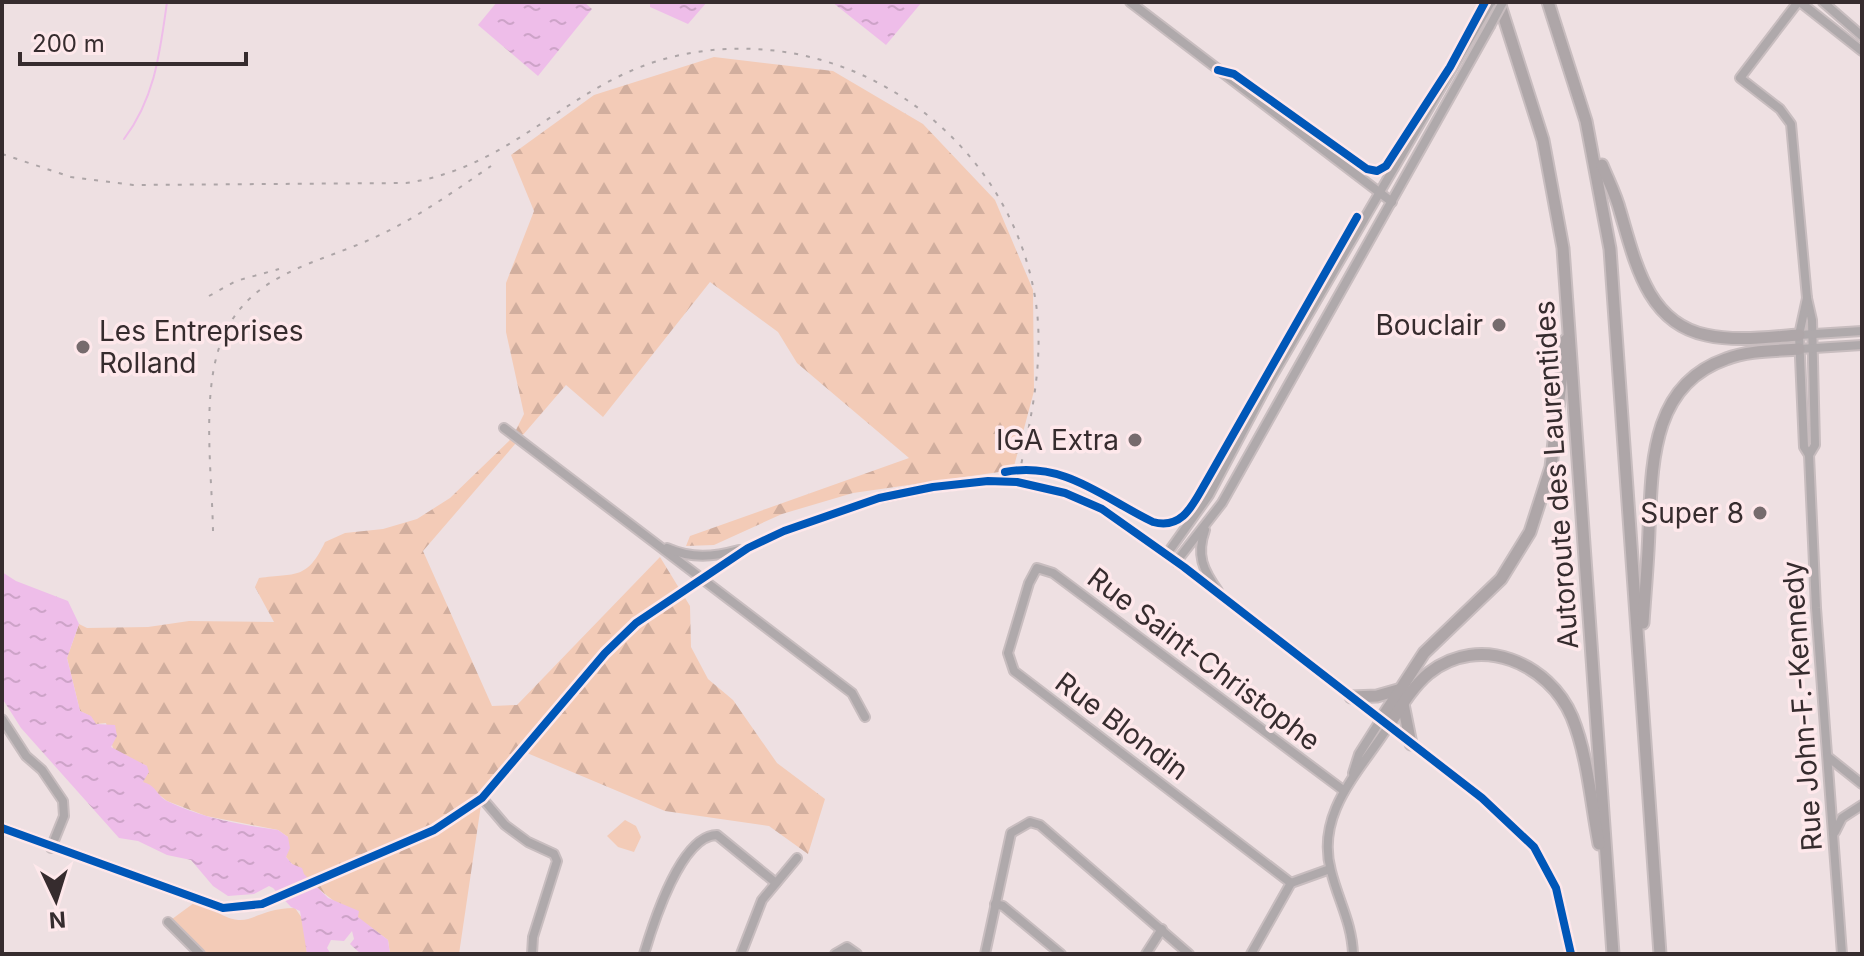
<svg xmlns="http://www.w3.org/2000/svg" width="1864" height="956" font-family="Inter,sans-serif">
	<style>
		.forest { fill: url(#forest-firs) }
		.green { fill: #f3cbb7 }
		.water { fill: url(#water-ripples) }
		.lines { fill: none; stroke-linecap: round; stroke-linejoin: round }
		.stream { stroke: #eebde9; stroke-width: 2 }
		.minor-casing { stroke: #c8bdbf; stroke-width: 12 }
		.highway-casing { stroke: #c8bdbf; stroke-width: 15 }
		.minor { stroke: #afa9ab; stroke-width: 8 }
		.highway { stroke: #aea6a8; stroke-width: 11 }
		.rail { stroke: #ada5a7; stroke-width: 2; stroke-dasharray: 4 8; stroke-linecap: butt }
		.minor-bridge-casing { stroke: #c8bdbf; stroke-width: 12; stroke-linecap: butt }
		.minor-bridge { stroke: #afa9ab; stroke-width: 8 }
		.cycleway-casing { stroke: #fee8eb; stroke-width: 13 }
		.cycleway { stroke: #0057b8; stroke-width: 8 }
		.poi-dot { fill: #766b6d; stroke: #fee8eb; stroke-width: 3 }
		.labels { text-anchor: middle; stroke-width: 7; stroke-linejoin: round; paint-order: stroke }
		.poi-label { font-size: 28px; fill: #362c2e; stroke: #fee8eb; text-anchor: end }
		.street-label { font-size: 28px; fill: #362c2e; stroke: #fee8eb }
	</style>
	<defs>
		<pattern id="forest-firs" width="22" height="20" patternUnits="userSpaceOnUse" patternTransform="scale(2)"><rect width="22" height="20" fill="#f3cbb7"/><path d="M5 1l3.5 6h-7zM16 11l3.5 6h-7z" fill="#d1ae9e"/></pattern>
		<pattern id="water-ripples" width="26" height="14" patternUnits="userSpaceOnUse" patternTransform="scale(2)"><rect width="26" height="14" fill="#eebde9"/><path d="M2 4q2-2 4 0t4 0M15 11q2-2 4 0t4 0" fill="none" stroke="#cda3c8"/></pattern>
	</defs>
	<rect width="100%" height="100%" fill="#eee0e2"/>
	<path class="forest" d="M714 57 833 71 923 124 995 200 1033 290 1034 391 1013 470 853 493 782 514 714 545 686 546 690 536 909 458 797 363 778 332 710 282 603 417 566 385 423 551 492 706 517 705 660 557 690 606 691 647 708 679 733 700 777 763 825 799 808 854 769 826 665 811 527 753 482 798 459 954H390L388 940C353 913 314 891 286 857L288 837 278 830 206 816 167 801 143 782 147 766 114 752 106 723 96 724 90 716 80 711 67 658 79 624 87 628 148 627 189 621 274 622 255 587 259 578C296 573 307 580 325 542L345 533 383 529 417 519 450 498 512 438 524 414 506 332V283L534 211 511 155 594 95Z"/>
	<g class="green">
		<polygon points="625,820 636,826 641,837 634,852 618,847 607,836"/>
		<path d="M198 900C253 939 243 909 295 908L304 921 307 954H200L168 922Z"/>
	</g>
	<g class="water">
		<polygon points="497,2 584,2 592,9 538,76 478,25"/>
		<polygon points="650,2 707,2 688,24 650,7"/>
		<polygon points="832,2 922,2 886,45"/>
		<path d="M2 572 16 581 68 601 79 624 67 658 80 711 91 716 96 724 115 725 117 736 111 747 147 766 149 772 143 782C156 785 157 796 167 801 201 818 241 825 278 830L288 837 290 848 286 857 292 864 302 868 304 874 328 898 359 911 358 917 388 940 390 954H361L350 944 354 939 352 931 344 941 331 940 327 948 331 954H307L300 911 291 907 273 888 269 886 254 894 228 896 213 886 191 860 167 855 138 841 119 838 21 728 2 698Z"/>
	</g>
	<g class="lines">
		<path class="stream" d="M124 139C155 98 160 52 167 2"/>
		<defs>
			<g id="minor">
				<polyline points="1130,2 1392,202"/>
				<polyline points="1798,2 1740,78 1780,109 1791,124 1807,298 1812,320 1815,445 1809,455"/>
				<polyline points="1800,2 1862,51"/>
				<polyline points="1823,2 1862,36"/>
				<polyline points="1807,298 1799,335 1804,447 1809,455 1816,608 1842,954"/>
				<polyline points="1799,335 1862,331"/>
				<polyline points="1799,349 1862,345"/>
				<polyline points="504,428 852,693 865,717"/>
				<path d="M1205 530C1196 555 1203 570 1218 591"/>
				<path d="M667 548C692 559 713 557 739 550"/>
				<polyline points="1167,554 1209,495 1270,380 1491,2"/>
				<polyline points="1176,562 1222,503 1490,26"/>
				<polyline points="2,719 26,756 42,770 63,801 64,816 51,848"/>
				<polyline points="1828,757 1862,784"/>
				<polyline points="1353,773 1359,754 1380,721"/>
				<polyline points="482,798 505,825 528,842 554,854 557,861 533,937 532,954"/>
				<polyline points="2,828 223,908 262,904 434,830 482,798 605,653 636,623 748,548 784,531 879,498 933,487 988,481 1017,482 1065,493 1102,509 1184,567 1482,798 1534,847 1556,888 1571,954"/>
				<polyline points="1835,832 1842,818 1862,805"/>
				<polyline points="1291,883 1014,671 1008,653 1029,583 1037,568 1053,573 1343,790"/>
				<polyline points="995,904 1003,906 1061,954"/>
				<polyline points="168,922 200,954"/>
				<path d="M644 954C653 924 681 835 717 835L776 883"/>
				<polyline points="741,954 762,900 797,858"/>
				<polyline points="835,954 847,947 857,954"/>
				<polyline points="985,954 1011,833 1030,822 1040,825 1189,954"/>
				<polyline points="1146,954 1162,929"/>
				<polyline points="1251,954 1291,883 1330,869"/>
				<path d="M1353 954C1352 923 1338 900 1331 871 1315 813 1360 771 1388 727"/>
			</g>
			<g id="highway">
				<polyline points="1499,2 1543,140 1563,248 1613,954"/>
				<polyline points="1548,2 1586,121 1610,249 1660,954"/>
				<path d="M1602 165C1608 180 1616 195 1620 211 1635 261 1647 323 1706 335 1737 342 1769 337 1799 335"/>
				<path d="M1643 623C1645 592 1648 561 1649 530 1652 464 1651 385 1726 359 1749 350 1775 351 1799 349"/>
				<polyline points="1351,697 1377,696 1398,690"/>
				<polyline points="1403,704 1411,744"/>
				<polyline points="1380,721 1424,653 1501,579 1530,532 1551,467 1566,340"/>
				<path d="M1388 727C1400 708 1412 687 1429 673 1480 633 1549 663 1572 717 1588 756 1591 803 1599 844"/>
			</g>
		</defs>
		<use href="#minor" class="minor-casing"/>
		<use href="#highway" class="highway-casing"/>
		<use href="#minor" class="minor"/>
		<use href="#highway" class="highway"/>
		<g class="rail">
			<path d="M2 154 71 177 133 185 406 183C517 167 570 80 676 56 841 18 1007 131 1035 297 1045 356 1032 413 1020 470"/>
			<polyline points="209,296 236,281 279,269"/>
			<path d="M213 531C212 476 202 400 219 348 244 271 319 265 382 234 421 215 456 190 491 166"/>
		</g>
		<defs>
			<polyline id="minor-bridge" points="1490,26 1503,2"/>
		</defs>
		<use href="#minor-bridge" class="minor-bridge-casing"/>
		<use href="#minor-bridge" class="minor-bridge"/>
		<defs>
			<g id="cycleway">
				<polyline points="1218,70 1234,74 1367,169 1377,171 1386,166 1450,67 1485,2"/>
				<path d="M1005 472C1065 461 1103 498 1153 522 1183 530 1193 504 1206 482L1357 217"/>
				<polyline points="2,828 223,908 262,904 434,830 482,798 605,653 636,623 748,548 784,531 879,498 933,487 988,481 1017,482 1065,493 1102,509 1184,567 1482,798 1534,847 1556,888 1571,954"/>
			</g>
		</defs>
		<use href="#cycleway" class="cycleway-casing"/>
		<use href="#cycleway" class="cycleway"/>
	</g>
	<g class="poi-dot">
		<circle cx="1499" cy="325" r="8"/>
		<circle cx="83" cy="347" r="8"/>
		<circle cx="1135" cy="440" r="8"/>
		<circle cx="1760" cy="513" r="8"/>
	</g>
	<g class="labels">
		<g class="poi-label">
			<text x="1483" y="335">Bouclair</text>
			<text x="99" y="341" text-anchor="start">Les Entreprises<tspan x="99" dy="32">Rolland</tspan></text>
			<text x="1119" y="450">IGA Extra</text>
			<text x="1744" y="523">Super 8</text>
		</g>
		<g class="street-label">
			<text transform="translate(1556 475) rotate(-94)" y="10">Autoroute des Laurentides</text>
			<text transform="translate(1204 659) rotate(37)" y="10">Rue Saint-Christophe</text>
			<text transform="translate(1802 706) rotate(-94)" y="10">Rue John-F.-Kennedy</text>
			<text transform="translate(1122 726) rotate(37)" y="10">Rue Blondin</text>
		</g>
	</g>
	<rect width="1864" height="956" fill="none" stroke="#362c2e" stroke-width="8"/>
	<g transform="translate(56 900) rotate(176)" stroke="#fee8eb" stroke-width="6" paint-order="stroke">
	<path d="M0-6L14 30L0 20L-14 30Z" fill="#362c2e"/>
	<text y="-12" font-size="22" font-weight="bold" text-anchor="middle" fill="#362c2e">N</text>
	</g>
	<path d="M20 52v12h226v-12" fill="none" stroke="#362c2e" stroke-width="4"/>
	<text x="32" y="52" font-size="24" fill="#362c2e" stroke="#fee8eb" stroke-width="6" paint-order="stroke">200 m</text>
</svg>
